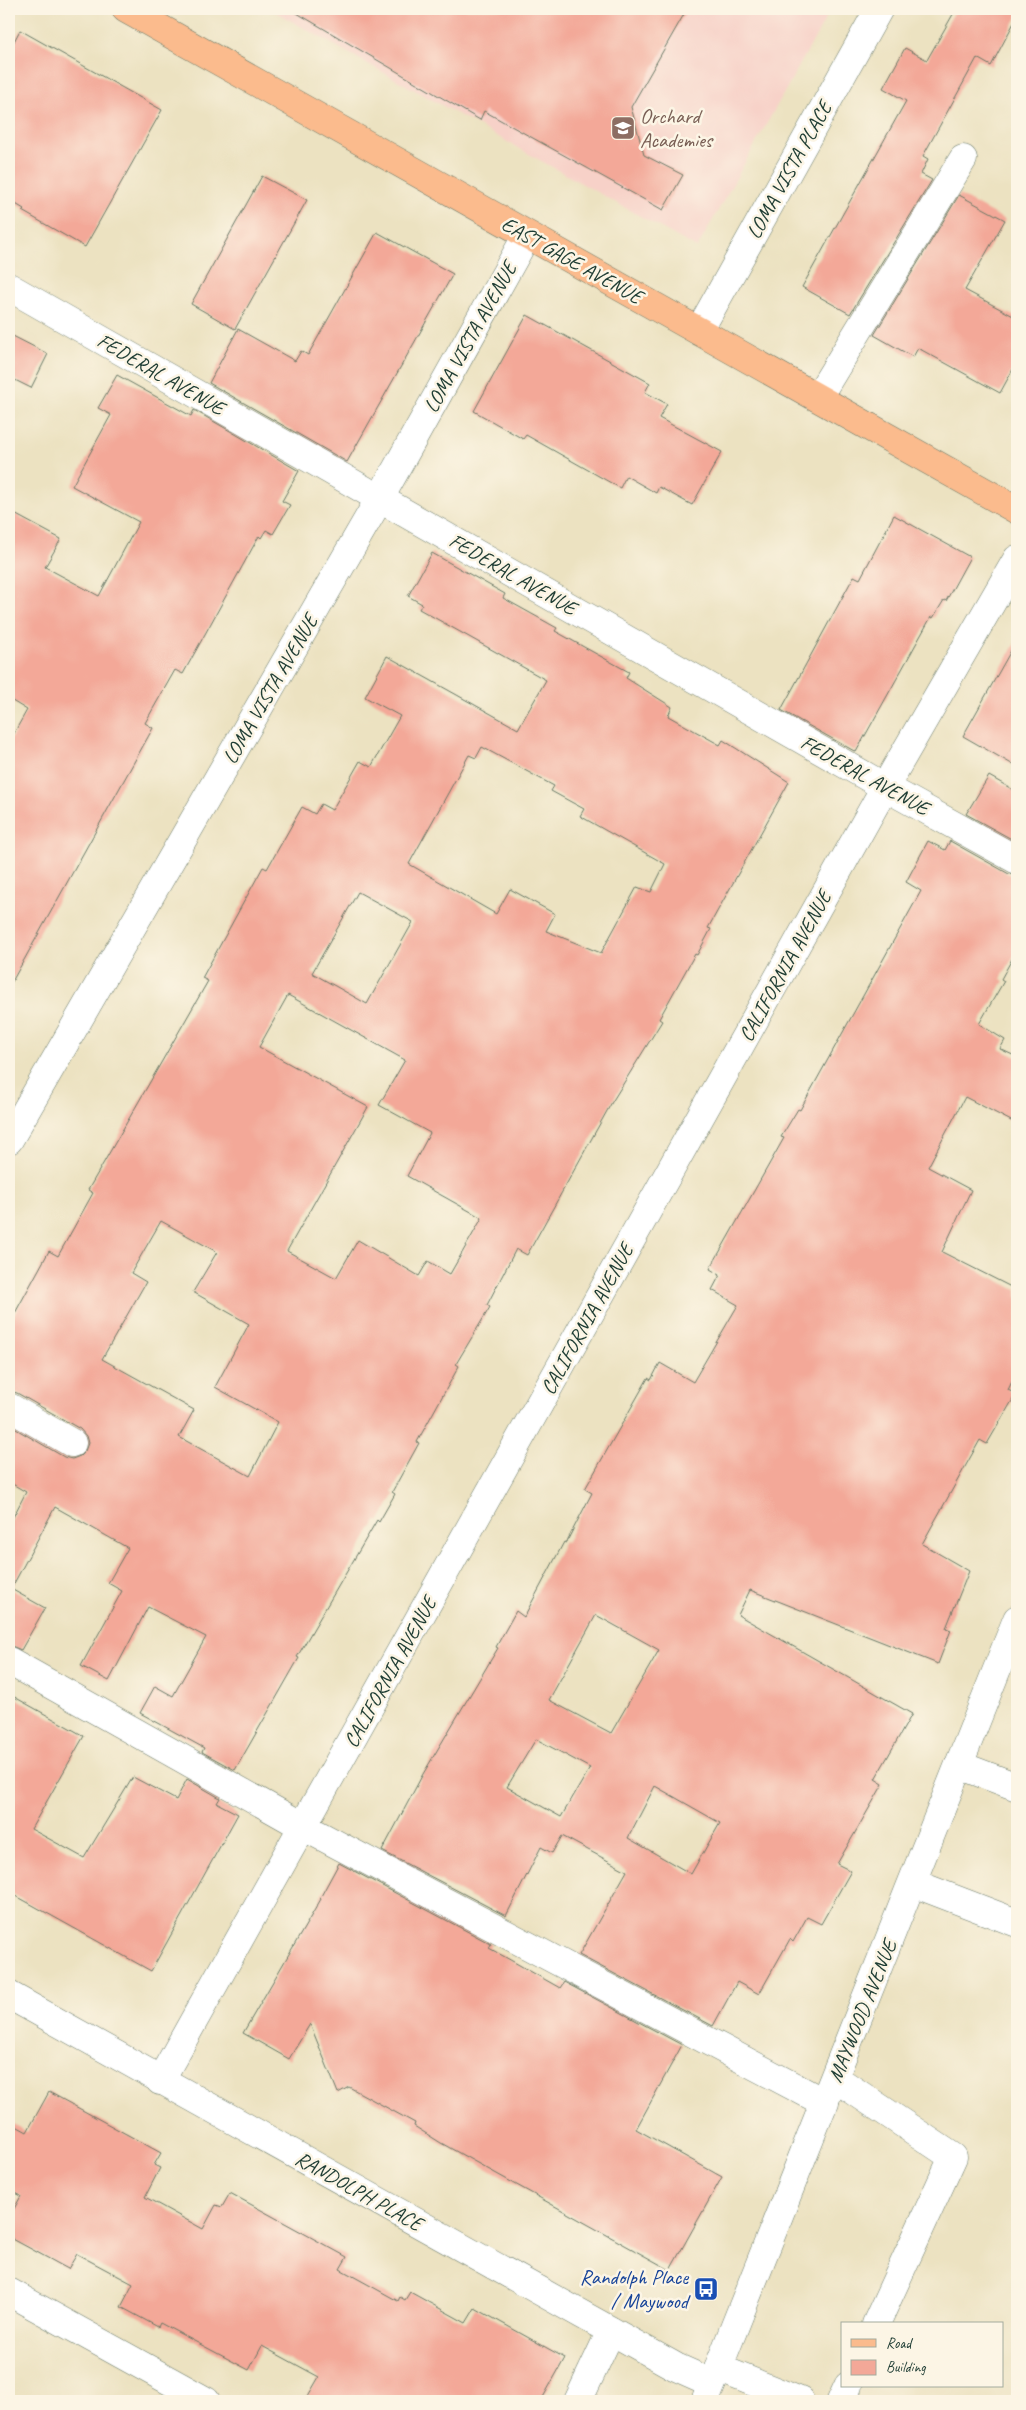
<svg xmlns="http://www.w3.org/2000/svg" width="1026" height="2410" font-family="Caveat,sans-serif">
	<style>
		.built { fill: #f7d1c8 }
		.building { fill: #f3a898; fill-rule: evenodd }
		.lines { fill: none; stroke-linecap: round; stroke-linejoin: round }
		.minor-casing { stroke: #677765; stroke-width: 29 }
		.major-casing { stroke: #677765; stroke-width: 29 }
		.minor { stroke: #fff; stroke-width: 28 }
		.major { stroke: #fbbb8d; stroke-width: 28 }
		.labels { text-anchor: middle; stroke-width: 5; stroke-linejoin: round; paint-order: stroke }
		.education-label { font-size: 21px; fill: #785e54; stroke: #fcf5e5; text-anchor: start }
		.street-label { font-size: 21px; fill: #1f3d34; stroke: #fcf5e5 }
		.transit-label { font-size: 21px; fill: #164399; stroke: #fcf5e5; text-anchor: end }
	</style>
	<rect width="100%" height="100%" fill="#fcf5e5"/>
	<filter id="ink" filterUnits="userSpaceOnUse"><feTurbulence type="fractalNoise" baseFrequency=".02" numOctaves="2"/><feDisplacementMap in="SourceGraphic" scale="10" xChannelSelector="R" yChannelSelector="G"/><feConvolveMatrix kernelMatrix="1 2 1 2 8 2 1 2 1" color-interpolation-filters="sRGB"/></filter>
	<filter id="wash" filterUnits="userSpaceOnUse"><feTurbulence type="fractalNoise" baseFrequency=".0096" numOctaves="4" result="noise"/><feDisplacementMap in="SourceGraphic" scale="20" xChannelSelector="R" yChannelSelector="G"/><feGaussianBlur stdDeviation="1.12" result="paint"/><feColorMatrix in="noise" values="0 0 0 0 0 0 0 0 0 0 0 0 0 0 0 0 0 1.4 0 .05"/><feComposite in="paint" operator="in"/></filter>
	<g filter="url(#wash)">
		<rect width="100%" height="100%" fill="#ece2c1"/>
		<polygon class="built" points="270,9 831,9 697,248"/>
		<g id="blocks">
			<g class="building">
				<polygon points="290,9 687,9 631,107 644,155 683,175 663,210 484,111 480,120"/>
				<polygon points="956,9 1017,9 1017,17 991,66 977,58 923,156 928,159 921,174 932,180 850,314 802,287 906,101 883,88 905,48 927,60"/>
				<polygon points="20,30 162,110 85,247 22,211 24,209 9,200 9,51"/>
				<polygon points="262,176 307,200 235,329 191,304"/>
				<polygon points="959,195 1005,220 965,290 1017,318 1017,362 1000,393 918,348 913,357 874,335"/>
				<polygon points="377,232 453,274 347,462 209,383 238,329 295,361 301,351 308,355"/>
				<polygon points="527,315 650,383 645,392 667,404 659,418 722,452 692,505 659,487 656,493 626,476 620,488 526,435 523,439 474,411"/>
				<polygon points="9,334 48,354 31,388 9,377"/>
				<polygon points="117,375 191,416 194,410 299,471 282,501 290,505 273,534 266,530 261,538 259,536 183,674 175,670 145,723 153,728 9,987 9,742 27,710 9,699 9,511 61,539 45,567 99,596 139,522 72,486 111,415 98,408"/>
				<polygon points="894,515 970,557 946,601 944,600 933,618 931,617 856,752 781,710 854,576 860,579"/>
				<path d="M432 553 505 594 503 598 557 628 555 631 629 672 626 678 672 707 668 716 720 745 723 740 789 782 708 928 711 929 697 955 695 954 659 1019 662 1021 612 1102 527 1255 516 1249 487 1305 490 1307 456 1364 459 1366 417 1442 419 1443 392 1492 395 1494 379 1522 377 1520 297 1657 299 1658 235 1770 202 1752 204 1748 140 1713 155 1686 173 1696 206 1637 148 1607 109 1681 81 1666 122 1591 108 1583 128 1548 55 1507 11 1589 45 1608 21 1650 9 1645V1525L26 1492 9 1482V1425L64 1457 72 1459 80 1456 85 1451 88 1443 86 1436 80 1429 17 1393 9 1391V1324L49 1251 58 1256 93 1193 88 1190 208 981 202 978 263 867 267 869 302 807 315 814 321 804 332 810 360 761 371 767 400 716 365 697 387 656 518 729 546 680 419 609 422 604 408 596ZM482 747 554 786 551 791 584 809 580 816 665 864 651 892 637 887 601 953 546 931 555 914 510 889 496 914 409 864 469 755 476 758ZM358 892 413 922 367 1004 312 973ZM288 995 405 1060 379 1105 430 1133 407 1176 482 1218 450 1274 428 1261 419 1276 358 1240 336 1278 287 1251 368 1107 259 1047ZM161 1221 217 1252 193 1292 249 1324 215 1387 278 1422 250 1476 179 1437 194 1410 102 1359 146 1282 131 1273Z"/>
				<polygon points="1017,640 1017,767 963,736"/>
				<polygon points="989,776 1017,792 1017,842 966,814"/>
				<path d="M928 841 945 850 950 841 1009 874 1017 876V950L1001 979 1004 981 979 1024 1005 1040 1000 1049 1017 1057V1124L965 1097 928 1167 971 1190 942 1252 1017 1290V1371L1008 1390 1016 1394 987 1444 980 1440 922 1544 969 1571 946 1628 951 1630 938 1664 750 1590 738 1615 912 1714 875 1779 883 1784 837 1864 851 1871 821 1924 807 1917 793 1942 790 1939 759 1994 737 1982 713 2026 579 1955 627 1871 562 1836 552 1853 541 1847 506 1916 382 1851 423 1774 498 1648 496 1647 516 1611 524 1617 564 1542 566 1543 592 1493 585 1489 648 1378 651 1380 660 1363 693 1382 738 1305 712 1290 720 1275 710 1269 784 1138 781 1137 798 1109 800 1110 921 891 906 882ZM596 1615 659 1650 611 1733 549 1700ZM536 1739 590 1768 561 1817 507 1787ZM655 1786 720 1823 691 1874 628 1838Z"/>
				<polygon points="9,1694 84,1736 31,1829 84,1858 133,1777 176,1800 187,1779 220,1798 217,1803 238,1814 151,1971 9,1892"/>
				<polygon points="339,1863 491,1944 489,1948 560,1988 564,1982 682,2045 636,2129 722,2177 670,2270 441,2143 414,2126 415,2123 349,2087 338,2093 310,2024 289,2059 243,2033 321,1899 320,1898"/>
				<polygon points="49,2092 161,2153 154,2165 160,2168 145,2197 203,2229 216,2205 222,2207 230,2193 347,2257 340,2269 398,2301 400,2297 405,2300 410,2292 466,2323 475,2308 565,2358 541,2401 305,2401 319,2377 262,2346 249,2370 160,2323 158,2327 121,2307 133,2284 77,2254 68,2269 9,2237 9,2218 21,2196 9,2189 9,2122 27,2132"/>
			</g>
		</g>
	</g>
	<g filter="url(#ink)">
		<use href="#blocks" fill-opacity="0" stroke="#677765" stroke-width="1"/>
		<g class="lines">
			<defs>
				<g id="minor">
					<polyline points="9,287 885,787 1017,860"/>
					<polyline points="699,331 879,9"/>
					<polyline points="818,397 963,159"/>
					<polyline points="9,1140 380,498 527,235"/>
					<polyline points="9,1407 72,1443"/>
					<polyline points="9,1661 304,1827 825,2103"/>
					<polyline points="959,1765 1017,1787"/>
					<polyline points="913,1883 1017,1923"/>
					<polyline points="9,1995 676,2367 712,2383"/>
					<polyline points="835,2078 953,2157 876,2324"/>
					<polyline points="160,2081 885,787 1017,559"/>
					<polyline points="9,2292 206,2401"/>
					<polyline points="718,2368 800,2401"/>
					<polyline points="578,2401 611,2331"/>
					<polyline points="705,2401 1017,1619"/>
					<polyline points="841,2401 848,2386"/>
				</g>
				<polyline id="major" points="126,9 1017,510"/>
			</defs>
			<use href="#minor" class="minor-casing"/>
			<use href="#major" class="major-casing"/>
			<use href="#minor" class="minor"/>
			<use href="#major" class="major"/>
		</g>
	</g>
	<defs>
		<symbol id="school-square" viewBox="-11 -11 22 22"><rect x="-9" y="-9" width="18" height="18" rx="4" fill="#8d6e63" stroke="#fcf5e5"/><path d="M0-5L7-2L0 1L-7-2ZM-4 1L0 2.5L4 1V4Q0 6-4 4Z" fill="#fff"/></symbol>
		<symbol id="bus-square" viewBox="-11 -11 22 22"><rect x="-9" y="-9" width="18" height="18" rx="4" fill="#1a4fb4" stroke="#fcf5e5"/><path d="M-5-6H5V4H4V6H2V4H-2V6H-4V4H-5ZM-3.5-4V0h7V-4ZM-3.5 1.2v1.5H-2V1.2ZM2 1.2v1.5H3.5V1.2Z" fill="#fff"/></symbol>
	</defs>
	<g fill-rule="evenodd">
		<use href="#school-square" x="609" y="114" width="28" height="28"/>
		<use href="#bus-square" x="692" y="2275" width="28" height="28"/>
	</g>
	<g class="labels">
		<g class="education-label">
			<text x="640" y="123">Orchard<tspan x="640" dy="24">Academies</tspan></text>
		</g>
		<g class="street-label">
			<text transform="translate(789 170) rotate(-61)" y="7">LOMA VISTA PLACE</text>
			<text transform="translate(572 260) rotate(29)" y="7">EAST GAGE AVENUE</text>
			<text transform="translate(470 337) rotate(-61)" y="7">LOMA VISTA AVENUE</text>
			<text transform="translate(161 374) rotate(30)" y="7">FEDERAL AVENUE</text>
			<text transform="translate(513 574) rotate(30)" y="7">FEDERAL AVENUE</text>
			<text transform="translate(270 689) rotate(-60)" y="7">LOMA VISTA AVENUE</text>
			<text transform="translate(865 775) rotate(29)" y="7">FEDERAL AVENUE</text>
			<text transform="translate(785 966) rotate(-61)" y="7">CALIFORNIA AVENUE</text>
			<text transform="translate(587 1319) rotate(-61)" y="7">CALIFORNIA AVENUE</text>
			<text transform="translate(390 1672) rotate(-61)" y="7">CALIFORNIA AVENUE</text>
			<text transform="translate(862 2011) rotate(-68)" y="7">MAYWOOD AVENUE</text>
			<text transform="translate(359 2191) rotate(29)" y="7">RANDOLPH PLACE</text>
		</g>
		<g class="transit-label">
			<text x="688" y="2284">Randolph Place<tspan x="688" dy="24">/ Maywood</tspan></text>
		</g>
	</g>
	<rect width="1026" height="2410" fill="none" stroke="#fcf5e5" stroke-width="30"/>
	<rect x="841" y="2322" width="162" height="65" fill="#fcf5e5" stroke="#a4ab9e"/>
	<rect x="851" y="2339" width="25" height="8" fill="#fbbb8d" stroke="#a4ab9e"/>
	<text x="886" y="2348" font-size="15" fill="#1f3d34">Road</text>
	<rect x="851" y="2360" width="25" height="15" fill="#f3a898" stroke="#a4ab9e"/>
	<text x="886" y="2372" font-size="15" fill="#1f3d34">Building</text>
</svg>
